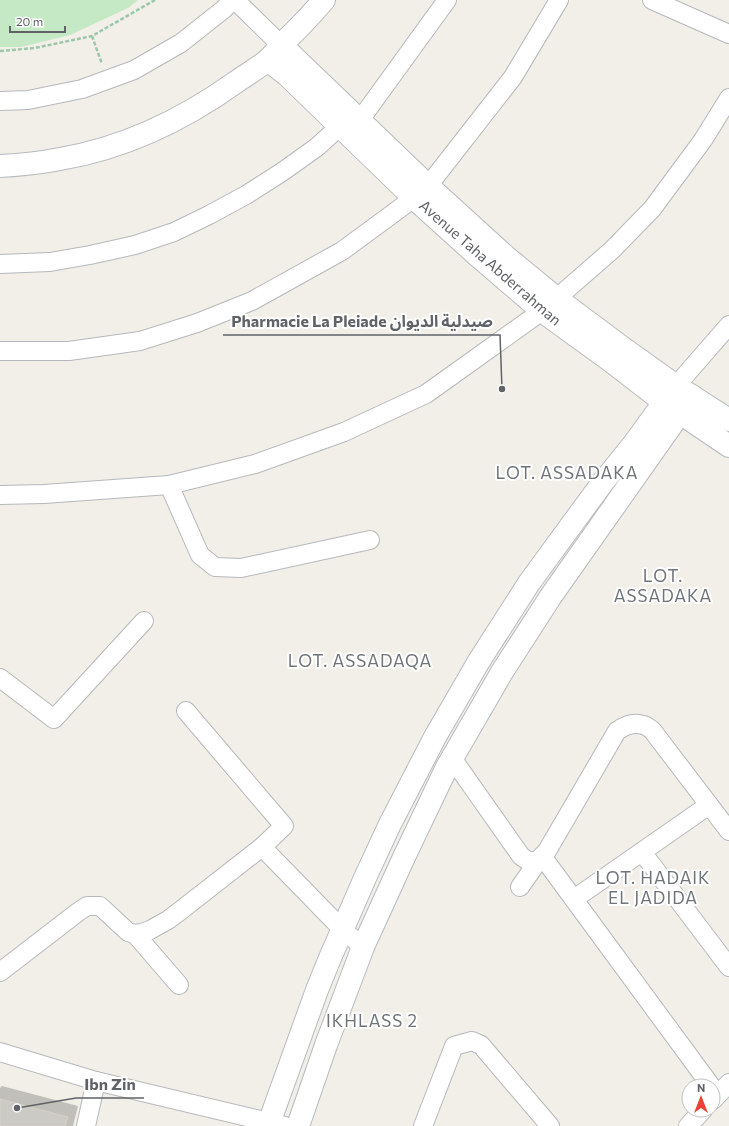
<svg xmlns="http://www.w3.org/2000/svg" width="729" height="1126" font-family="Commissioner,'Noto Sans Arabic',sans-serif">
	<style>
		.green { fill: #c5e8c5 }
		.shadow { fill: #0003 }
		.building { fill: #cccac5; stroke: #d6d1c6 }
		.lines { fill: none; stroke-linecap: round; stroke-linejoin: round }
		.street-casing { stroke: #b5b8bc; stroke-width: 20 }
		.secondary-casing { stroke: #b6babf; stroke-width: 24 }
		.path { stroke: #9cc7a9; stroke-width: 2.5; stroke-dasharray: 4 2; stroke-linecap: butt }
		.street { stroke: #fff; stroke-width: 18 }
		.secondary { stroke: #fff; stroke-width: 22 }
		.labels { text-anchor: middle; stroke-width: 4; stroke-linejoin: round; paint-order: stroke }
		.street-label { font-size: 15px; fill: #5f6368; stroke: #fff }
		.quarter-label { font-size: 17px; letter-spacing: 1px; fill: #70757a; stroke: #fff }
		.leader { fill: none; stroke: #5f6368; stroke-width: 1.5 }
		.callout-dot { fill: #5f6368; stroke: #fff; stroke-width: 1.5 }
		.callout-label { font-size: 16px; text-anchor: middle; font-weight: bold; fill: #5f6368; stroke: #fff; stroke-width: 4; stroke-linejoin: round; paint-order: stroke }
	</style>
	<rect width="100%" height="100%" fill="#f1efe8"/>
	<polygon class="green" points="0,0 138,0 128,8 70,35 21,47 0,47"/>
	<polygon class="shadow" points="2,1086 78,1106 73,1126 0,1126 0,1088"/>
	<polygon class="building" points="0,1099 68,1117 65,1126 0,1126"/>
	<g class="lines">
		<defs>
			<g id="street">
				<polyline points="235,0 281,45"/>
				<polyline points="652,0 729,34"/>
				<polyline points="0,101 28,100 82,89 134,70 181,43 224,9 232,0"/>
				<polyline points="360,120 447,0"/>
				<polyline points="0,264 50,262 90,255 135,245 174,232 209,215 246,195 282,172 317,147 339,127"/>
				<polyline points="0,351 69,351 140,341 197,323 252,301 342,251 414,198 428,186 513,77 559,0"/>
				<polyline points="676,386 729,325"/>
				<polyline points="169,485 200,555 215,567 241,568 370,540"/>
				<polyline points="0,495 44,494 169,485 255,464 344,432 426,394 542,311 612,250 652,209 703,140 729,98"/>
				<polyline points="0,678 54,719 144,621"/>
				<path d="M452 758 521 856 528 861H538L547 851 617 731C624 726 634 722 643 725 646 725 649 728 652 730L729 831"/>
				<polyline points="262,847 343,930 363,947"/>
				<polyline points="642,852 729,967"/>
				<polyline points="542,856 711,1086"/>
				<polyline points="520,887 538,861"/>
				<polyline points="574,899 709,805"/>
				<polyline points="135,934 179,985"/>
				<polyline points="0,972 78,912 87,906 100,906 128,932 135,934 142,933 150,930 168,920 180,911 262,847 284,826 186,711"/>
				<polyline points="0,1052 96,1081 285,1126"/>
				<polyline points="713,1100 729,1083"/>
				<polyline points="86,1126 96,1081"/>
				<polyline points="423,1126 454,1046 472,1041 481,1045 550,1126"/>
				<polyline points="688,1126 703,1110"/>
			</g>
			<g id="secondary">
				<polyline points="281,45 428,186 505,256 556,298 623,348 676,386 729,420"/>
				<polyline points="268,60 287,75 414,198 478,256 542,311 611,361 664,402 729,446"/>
				<path d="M0 166C20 165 40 163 60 159 125 148 183 120 236 82 246 75 258 68 268 60 273 55 278 49 282 44 297 30 311 15 324 0"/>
				<polyline points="268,1126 317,990 330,958 365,878 390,824 435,737 479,661 529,583 567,531 603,482 633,445 676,386"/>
				<polyline points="298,1126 326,1045 363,947 405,855 447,767 502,672 551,596 692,396"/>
			</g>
		</defs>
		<use href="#street" class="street-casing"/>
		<use href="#secondary" class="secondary-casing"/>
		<g class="path">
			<polyline points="92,36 102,64"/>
			<polyline points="0,51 35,48 92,36 155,0"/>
		</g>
		<use href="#street" class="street"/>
		<use href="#secondary" class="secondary"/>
	</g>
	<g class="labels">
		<g class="street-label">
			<text transform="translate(490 263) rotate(41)" y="5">Avenue Taha Abderrahman</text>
		</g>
		<g class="quarter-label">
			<text x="567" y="479">LOT. ASSADAKA</text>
			<text x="663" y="582">LOT.<tspan x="663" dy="20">ASSADAKA</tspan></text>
			<text x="360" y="667">LOT. ASSADAQA</text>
			<text x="653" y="884">LOT. HADAIK<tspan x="653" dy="20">EL JADIDA</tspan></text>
			<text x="372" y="1027">IKHLASS 2</text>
		</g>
	</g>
	<path class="leader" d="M502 389L500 335H223M17 1108L76 1098H144"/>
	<g class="callout-dot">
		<circle cx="502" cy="389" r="4"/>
		<circle cx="17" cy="1108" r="4"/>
	</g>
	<g class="callout-label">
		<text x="362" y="327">Pharmacie La Pleiade صيدلية الديوان</text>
		<text x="110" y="1090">Ibn Zin</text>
	</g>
	<g transform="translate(701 1098)"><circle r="19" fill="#ffffff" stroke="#bfc1c3"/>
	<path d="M0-3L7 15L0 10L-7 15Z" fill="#ea4335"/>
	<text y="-6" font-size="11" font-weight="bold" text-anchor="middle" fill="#5f6368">N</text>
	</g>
	<path d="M10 26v6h55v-6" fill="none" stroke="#5f6368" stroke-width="2"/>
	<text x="16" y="26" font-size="12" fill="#5f6368" stroke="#ffffff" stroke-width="3" paint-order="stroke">20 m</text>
</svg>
